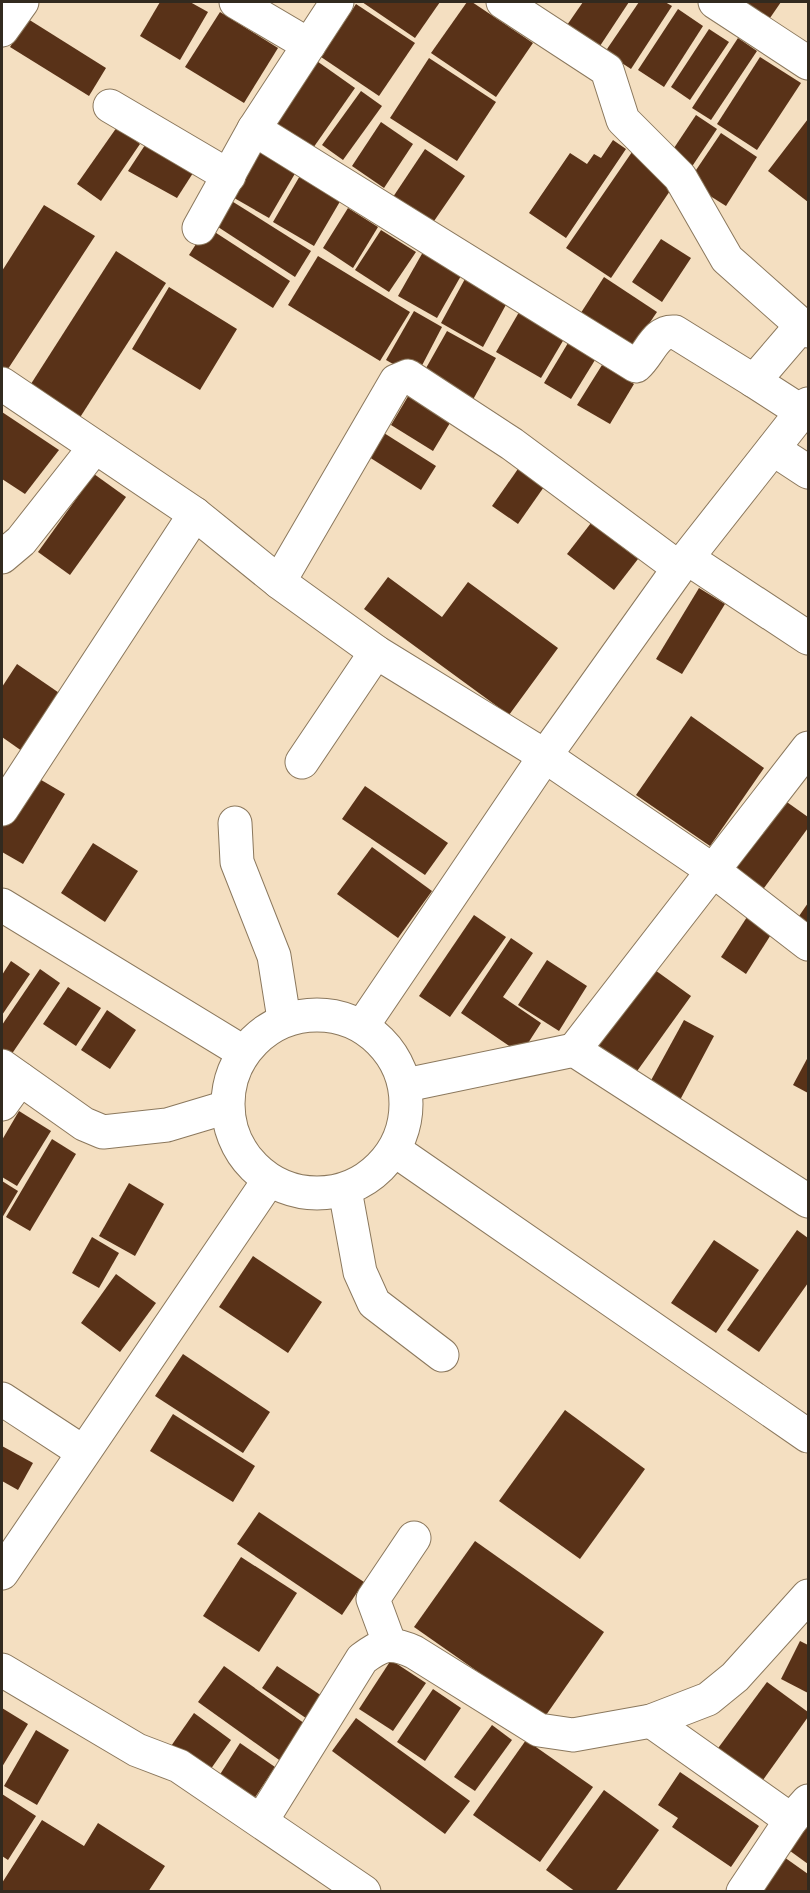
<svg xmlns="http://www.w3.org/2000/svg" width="810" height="1893" font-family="'Exo 2',sans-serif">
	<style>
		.building { fill: #593218 }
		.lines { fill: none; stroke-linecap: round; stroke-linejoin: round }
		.minor-casing { stroke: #8b785d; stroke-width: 35 }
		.tertiary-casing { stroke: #8b785d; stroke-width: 35 }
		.minor { stroke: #fff; stroke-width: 33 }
		.tertiary { stroke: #fff; stroke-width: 33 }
	</style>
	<rect width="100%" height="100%" fill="#f4dfc1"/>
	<g class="building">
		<polygon points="160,2 190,2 208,12 180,60 140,36"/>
		<polygon points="362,2 440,2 415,38"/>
		<polygon points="467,2 472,2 533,43 496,97 431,53"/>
		<polygon points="583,2 629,2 598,49 565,28"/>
		<polygon points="639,2 665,2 672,6 631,69 605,52"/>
		<polygon points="744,2 781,2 770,18"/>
		<polygon points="356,4 415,43 379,96 321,57"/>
		<polygon points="678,9 703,26 664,87 638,70"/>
		<polygon points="220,12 278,48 244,103 185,67"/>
		<polygon points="28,19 106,68 89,96 10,47"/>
		<polygon points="709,29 729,42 690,100 671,87"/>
		<polygon points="738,38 757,51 711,120 692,108"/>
		<polygon points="760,57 801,83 757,150 717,124"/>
		<polygon points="429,58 496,102 457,161 390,118"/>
		<polygon points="314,59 355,88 311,151 270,122"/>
		<polygon points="361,91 382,106 343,160 322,145"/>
		<polygon points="696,115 717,129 687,174 666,160"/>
		<polygon points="808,119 808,202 768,171"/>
		<polygon points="381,122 413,144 384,188 352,166"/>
		<polygon points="117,127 140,144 101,201 77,184"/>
		<polygon points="721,133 757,157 726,206 688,182"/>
		<polygon points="613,140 626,149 566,238 529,213 570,153 587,164 594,154 601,158"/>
		<polygon points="147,142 193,173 177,198 128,171"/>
		<polygon points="260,142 300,165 269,218 229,195"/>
		<polygon points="425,149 465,176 432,224 393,197"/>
		<polygon points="632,152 676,182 611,278 566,248"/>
		<polygon points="301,174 342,198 314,246 273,222"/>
		<polygon points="230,200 311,251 295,277 215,225"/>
		<polygon points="44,205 95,236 4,375 2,373 2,271"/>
		<polygon points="348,208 378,227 353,268 323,248"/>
		<polygon points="207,227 290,281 273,308 189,255"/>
		<polygon points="381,230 416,252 389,292 355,270"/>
		<polygon points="661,239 691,258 662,302 632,282"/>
		<polygon points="116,251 166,283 79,419 29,387"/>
		<polygon points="423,252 462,274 437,318 398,296"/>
		<polygon points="318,256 410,312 380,361 288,305"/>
		<polygon points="466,277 508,301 483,347 441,323"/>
		<polygon points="604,277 657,312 627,356 575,322"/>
		<polygon points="169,287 237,329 200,390 132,349"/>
		<polygon points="522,307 567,334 541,378 496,352"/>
		<polygon points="414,311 442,327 416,377 386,360"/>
		<polygon points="447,331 496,358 470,405 421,377"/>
		<polygon points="568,343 595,360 571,399 544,383"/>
		<polygon points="602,365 634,384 610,424 577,405"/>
		<polygon points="413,388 456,413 433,451 391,425"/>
		<polygon points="2,412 59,450 25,494 2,479"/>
		<polygon points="384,433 436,466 421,490 369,457"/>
		<polygon points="520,466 546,484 518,524 492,506"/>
		<polygon points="94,474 126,497 70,575 38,552"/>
		<polygon points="591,523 638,559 614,590 567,554"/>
		<polygon points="388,577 442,617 468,582 558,648 509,715 364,609"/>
		<polygon points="699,588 725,604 682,674 656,659"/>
		<polygon points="17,664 68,699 29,756 2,737 2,687"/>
		<polygon points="691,716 764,768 710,846 636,795"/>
		<polygon points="31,774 65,794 23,864 2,852 2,823"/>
		<polygon points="365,786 448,843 425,875 342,819"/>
		<polygon points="784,800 808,817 808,828 761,892 732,870"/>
		<polygon points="93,843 138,871 105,922 61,893"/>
		<polygon points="372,847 432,891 398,938 337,894"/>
		<polygon points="808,903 808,928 797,919"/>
		<polygon points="474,915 506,937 450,1017 419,996"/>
		<polygon points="747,917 772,933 746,974 721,957"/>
		<polygon points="511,938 533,953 503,997 541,1023 521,1054 461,1013"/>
		<polygon points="547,960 587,986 559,1031 518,1005"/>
		<polygon points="11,961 30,974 2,1015 2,975"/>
		<polygon points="648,965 691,996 635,1074 591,1042"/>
		<polygon points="40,969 60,983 7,1061 2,1058 2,1025"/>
		<polygon points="68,987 101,1008 76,1046 43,1024"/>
		<polygon points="107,1010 136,1030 110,1069 81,1050"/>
		<polygon points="684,1020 714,1036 680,1100 649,1084"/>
		<polygon points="808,1057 808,1093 793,1085"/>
		<polygon points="19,1111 51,1131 17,1186 2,1177 2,1140"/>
		<polygon points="52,1139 76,1154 30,1231 6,1217"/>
		<polygon points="2,1181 18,1191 2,1218"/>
		<polygon points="129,1183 164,1204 135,1256 99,1236"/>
		<polygon points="797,1230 808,1238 808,1283 759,1352 727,1330"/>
		<polygon points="92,1237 119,1253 99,1288 72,1273"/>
		<polygon points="714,1240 759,1270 716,1333 671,1303"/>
		<polygon points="253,1256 322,1302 288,1353 219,1307"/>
		<polygon points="116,1274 156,1303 120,1352 81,1323"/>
		<polygon points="183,1354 270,1412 243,1453 155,1396"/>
		<polygon points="565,1410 645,1469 580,1559 499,1501"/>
		<polygon points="173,1414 255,1466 233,1502 150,1451"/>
		<polygon points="2,1446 33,1463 18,1490 2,1481"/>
		<polygon points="259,1512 364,1582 342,1615 237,1544"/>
		<polygon points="475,1541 604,1632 544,1718 414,1627"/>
		<polygon points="241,1557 297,1593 259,1652 203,1616"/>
		<polygon points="800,1641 808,1645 808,1693 781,1679"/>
		<polygon points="391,1660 426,1683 393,1731 359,1709"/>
		<polygon points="224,1666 308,1726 282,1762 198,1702"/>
		<polygon points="277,1666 331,1702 316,1725 262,1688"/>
		<polygon points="767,1682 808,1712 808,1717 758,1787 713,1755"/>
		<polygon points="433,1689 461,1708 425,1761 397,1742"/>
		<polygon points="2,1708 28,1724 2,1767"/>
		<polygon points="194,1713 231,1740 206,1776 169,1749"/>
		<polygon points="356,1718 470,1801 445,1834 332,1751"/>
		<polygon points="492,1725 512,1740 475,1791 454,1777"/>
		<polygon points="36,1730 69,1750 37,1805 4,1786"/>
		<polygon points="526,1740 593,1787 540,1862 473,1815"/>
		<polygon points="240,1743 275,1767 254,1799 219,1776"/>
		<polygon points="680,1772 759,1826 731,1867 672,1827 678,1818 658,1805"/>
		<polygon points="604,1790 659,1830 615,1892 576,1892 546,1870"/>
		<polygon points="2,1794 36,1816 8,1860 2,1856"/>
		<polygon points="808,1815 808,1864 786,1848"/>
		<polygon points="42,1820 84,1846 98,1823 165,1866 148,1892 2,1892 2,1883"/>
		<polygon points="784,1857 808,1874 808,1892 760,1892"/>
	</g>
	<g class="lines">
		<defs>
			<g id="minor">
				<polyline points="236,2 309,45"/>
				<polyline points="503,2 607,70 623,120 680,177 727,259 808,331"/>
				<polyline points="715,2 808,63"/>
				<polyline points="2,30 22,2"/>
				<polyline points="110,106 229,176"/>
				<path d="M254 129 636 366C650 354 655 330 675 332L754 381 802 325"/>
				<polyline points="199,228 254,129 337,2"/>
				<polyline points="754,381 802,412"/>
				<polyline points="2,384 195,514 279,582 376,652 545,756 715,872 808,944"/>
				<polyline points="773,449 808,472"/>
				<polyline points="2,557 21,541 95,447"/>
				<polyline points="687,558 808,638"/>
				<polyline points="279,582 396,381 408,376 512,444 679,568"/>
				<polyline points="302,762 376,652"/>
				<polyline points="2,809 195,514"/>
				<polyline points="235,823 237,862 274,956 284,1019"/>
				<polyline points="574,1050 808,748"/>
				<polyline points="2,1066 84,1124 103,1132 167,1125 227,1107"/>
				<polyline points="406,1085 574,1050 808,1201"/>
				<polyline points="2,1104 20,1079"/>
				<polyline points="345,1190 360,1272 374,1303 442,1355"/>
				<polyline points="2,1399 83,1452"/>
				<polyline points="390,1645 373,1599 414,1538"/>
				<polyline points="2,1670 137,1750 179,1766 364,1892"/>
				<polyline points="651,1721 791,1820 808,1801"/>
				<path d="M262 1820 362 1659C382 1644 390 1641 414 1652L539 1730 573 1735 651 1721 708 1699 735 1677 808 1596"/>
				<polyline points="743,1892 791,1820"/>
			</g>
			<g id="tertiary">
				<polyline points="2,905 243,1052"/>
				<circle cx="317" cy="1104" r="89"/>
				<polyline points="363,1025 545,756 679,568 808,404"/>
				<polyline points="396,1151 808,1436"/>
				<polyline points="2,1573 269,1180"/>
			</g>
		</defs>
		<use href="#minor" class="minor-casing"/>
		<use href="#tertiary" class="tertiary-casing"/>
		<use href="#minor" class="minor"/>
		<use href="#tertiary" class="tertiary"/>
	</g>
	<rect width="810" height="1893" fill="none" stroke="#322a1f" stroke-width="6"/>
</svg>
